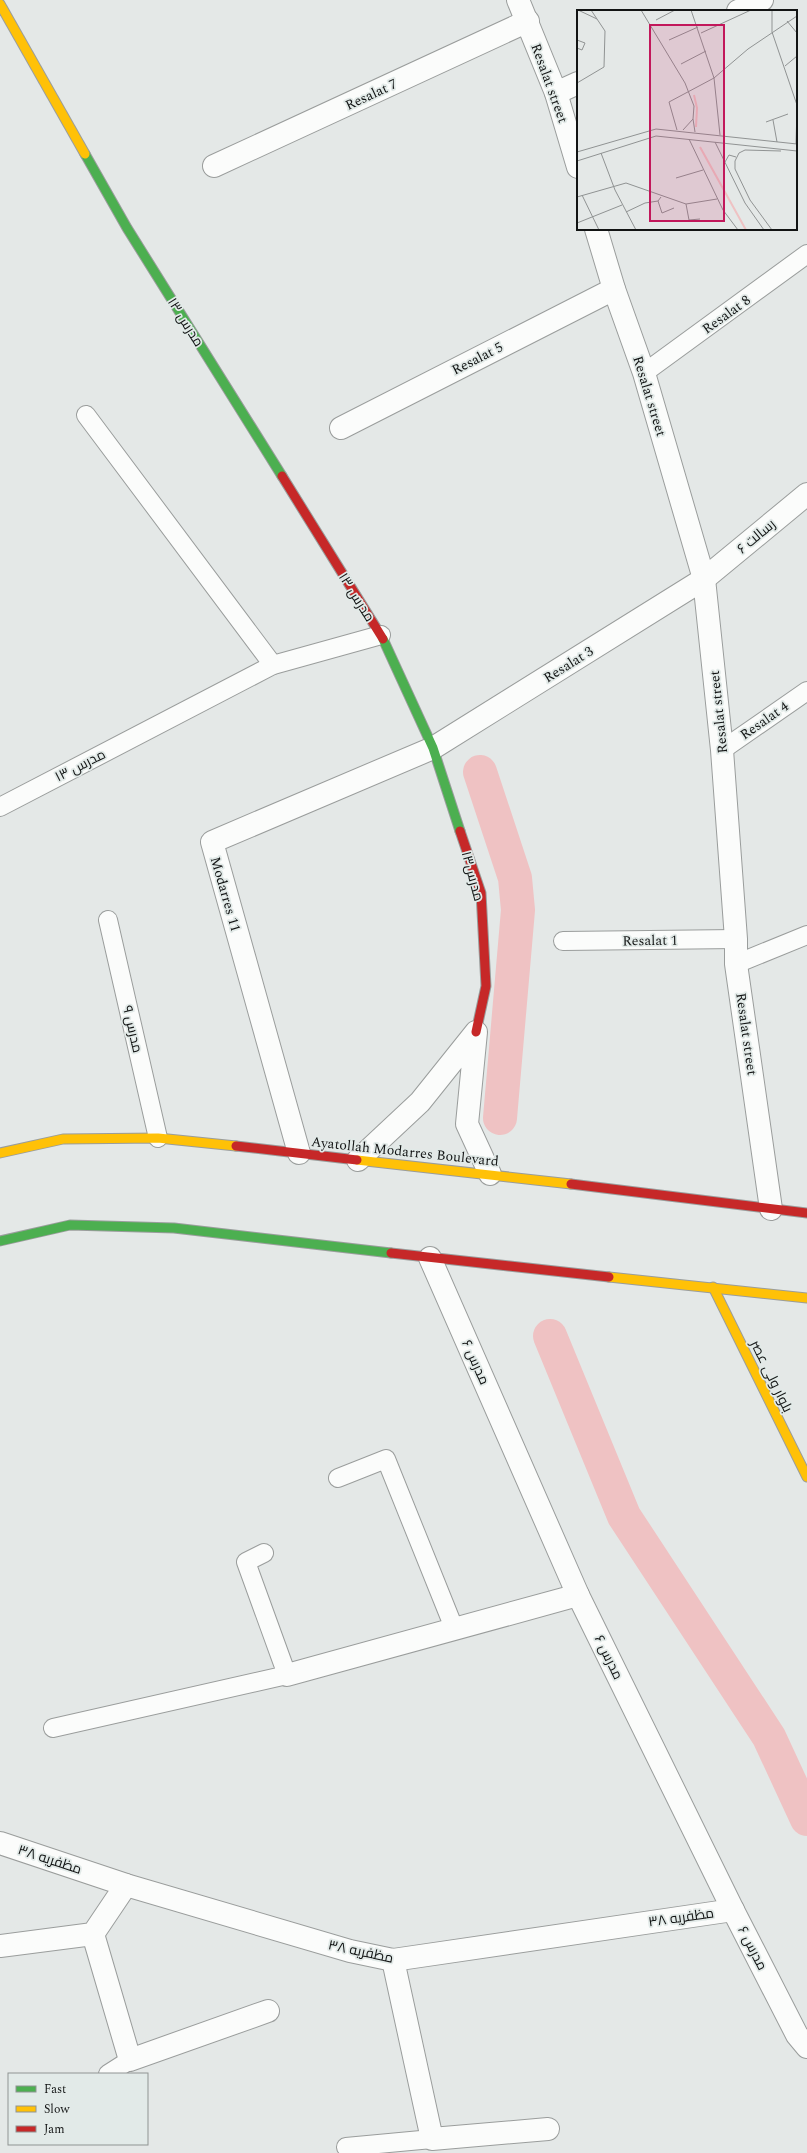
<svg xmlns="http://www.w3.org/2000/svg" width="807" height="2153" font-family="Spectral,Cairo,serif">
	<style>
		.lines { fill: none; stroke-linecap: round; stroke-linejoin: round }
		.canal { stroke: #efc2c3; stroke-width: 34 }
		.lane-casing { stroke: #9a9d9c; stroke-width: 20 }
		.street-casing { stroke: #9a9d9c; stroke-width: 24 }
		.fast-casing { stroke: #9a9d9c; stroke-width: 11 }
		.slow-casing { stroke: #9a9d9c; stroke-width: 11 }
		.jam-casing { stroke: #9a9d9c; stroke-width: 11 }
		.lane { stroke: #fbfcfb; stroke-width: 18 }
		.street { stroke: #fbfcfb; stroke-width: 22 }
		.fast { stroke: #4caf50; stroke-width: 9 }
		.slow { stroke: #ffc107; stroke-width: 9 }
		.jam { stroke: #c62828; stroke-width: 9 }
		.labels { text-anchor: middle; stroke-width: 3.5; stroke-linejoin: round; paint-order: stroke }
		.street-label { font-size: 14px; fill: #121414; stroke: #e2eae8 }
		.inset-river { fill: none; stroke: #efc2c3; stroke-width: 2 }
		.inset-road { fill: none; stroke: #909393; stroke-width: 1 }
		.view { fill: #c2185b; fill-opacity: 0.15; stroke: #c2185b; stroke-width: 2 }
		.inset-edge { fill: none; stroke: #121414; stroke-width: 2 }
	</style>
	<rect width="100%" height="100%" fill="#e4e8e7"/>
	<g class="lines">
		<g class="canal">
			<polyline points="480,772 515,878 518,910 500,1118"/>
			<polyline points="550,1336 624,1516 769,1737 807,1819"/>
		</g>
		<defs>
			<g id="lane">
				<polyline points="644,373 807,254"/>
				<polyline points="86,415 273,665"/>
				<polyline points="722,750 807,691"/>
				<polyline points="0,807 273,665 381,635"/>
				<polyline points="108,920 158,1138"/>
				<polyline points="563,941 736,939"/>
				<polyline points="736,964 807,935"/>
				<polyline points="338,1478 386,1459 454,1628"/>
				<polyline points="53,1728 287,1675 246,1562 264,1553"/>
				<polyline points="108,2074 130,2060"/>
				<polyline points="346,2147 432,2139"/>
			</g>
			<g id="street">
				<polyline points="518,0 556,93 578,167"/>
				<polyline points="738,11 762,0"/>
				<polyline points="556,93 578,83"/>
				<polyline points="214,166 528,21"/>
				<polyline points="596,229 614,289 644,373 704,579 722,750 736,939 736,964 771,1209"/>
				<polyline points="341,428 614,289"/>
				<polyline points="299,1153 212,842 433,748 704,579 807,494"/>
				<polyline points="358,1160 420,1102 476,1032 467,1124 490,1174"/>
				<polyline points="430,1258 578,1595 733,1910 797,2035 807,2047"/>
				<polyline points="287,1675 578,1595"/>
				<polyline points="0,1843 126,1885 350,1951 393,1960 733,1910"/>
				<polyline points="93,1934 130,2060 268,2011"/>
				<polyline points="0,1946 93,1934 126,1885"/>
				<polyline points="393,1960 432,2139 548,2129"/>
			</g>
			<g id="fast">
				<polyline points="85,154 127,228 282,476"/>
				<polyline points="383,639 433,748 460,831"/>
				<polyline points="0,1241 70,1225 174,1228 391,1253"/>
			</g>
			<g id="slow">
				<polyline points="0,4 85,154"/>
				<polyline points="0,1153 63,1139 158,1138 236,1146"/>
				<polyline points="357,1160 571,1184"/>
				<polyline points="609,1277 807,1298"/>
				<polyline points="713,1287 807,1477"/>
			</g>
			<g id="jam">
				<polyline points="282,476 383,639"/>
				<polyline points="460,831 481,893 486,986 476,1032"/>
				<polyline points="236,1146 357,1160"/>
				<polyline points="571,1184 807,1213"/>
				<polyline points="391,1253 609,1277"/>
			</g>
		</defs>
		<use href="#lane" class="lane-casing"/>
		<use href="#street" class="street-casing"/>
		<use href="#fast" class="fast-casing"/>
		<use href="#slow" class="slow-casing"/>
		<use href="#jam" class="jam-casing"/>
		<use href="#lane" class="lane"/>
		<use href="#street" class="street"/>
		<use href="#fast" class="fast"/>
		<use href="#slow" class="slow"/>
		<use href="#jam" class="jam"/>
	</g>
	<g class="labels">
		<g class="street-label">
			<text transform="translate(550 83) rotate(70)" y="5">Resalat street</text>
			<text transform="translate(371 94) rotate(-25)" y="5">Resalat 7</text>
			<text transform="translate(726 314) rotate(-36)" y="5">Resalat 8</text>
			<text transform="translate(186 322) rotate(58)" y="5">مدرس ۱۳</text>
			<text transform="translate(477 358) rotate(-27)" y="5">Resalat 5</text>
			<text transform="translate(650 396) rotate(73)" y="5">Resalat street</text>
			<text transform="translate(756 536) rotate(-40)" y="5">رسالت ۶</text>
			<text transform="translate(357 597) rotate(58)" y="5">مدرس ۱۳</text>
			<text transform="translate(568 664) rotate(-32)" y="5">Resalat 3</text>
			<text transform="translate(718 712) rotate(-96)" y="5">Resalat street</text>
			<text transform="translate(764 720) rotate(-35)" y="5">Resalat 4</text>
			<text transform="translate(80 765) rotate(-27)" y="5">مدرس ۱۳</text>
			<text transform="translate(473 876) rotate(75)" y="5">مدرس۱۳</text>
			<text transform="translate(226 894) rotate(74)" y="5">Modarres 11</text>
			<text transform="translate(650 940) rotate(-1)" y="5">Resalat 1</text>
			<text transform="translate(133 1029) rotate(77)" y="5">مدرس ۹</text>
			<text transform="translate(747 1034) rotate(82)" y="5">Resalat street</text>
			<text transform="translate(405 1151) rotate(6)" y="5">Ayatollah Modarres Boulevard</text>
			<text transform="translate(476 1362) rotate(66)" y="5">مدرس ۶</text>
			<text transform="translate(772 1376) rotate(64)" y="5">بلوار ولی عصر</text>
			<text transform="translate(609 1657) rotate(64)" y="5">مدرس ۶</text>
			<text transform="translate(50 1859) rotate(18)" y="5">مظفریه ۳۸</text>
			<text transform="translate(681 1917) rotate(-8)" y="5">مظفریه ۳۸</text>
			<text transform="translate(753 1948) rotate(63)" y="5">مدرس ۶</text>
			<text transform="translate(361 1951) rotate(12)" y="5">مظفریه ۳۸</text>
		</g>
	</g>
	<g transform="translate(577 10)">
		<rect width="220" height="220" fill="#e4e8e7"/>
		<path class="inset-river" d="M117 85 120 98 119 117M123 137 169 220"/>
		<path class="inset-road" d="M1 0 20 9M64 0 108 73 117 96 116 109M114 0 137 68 143 125M195 0V22L220 95M79 10 98 0M210 11 220 23M124 23 174 0M0 30 8 33 5 40 0 38M92 30 121 17M104 54 129 41M208 56 220 46M0 73 27 57 28 21 14 0M196 110 200 132M189 112 211 104M100 120 92 92 137 68 171 39 220 6M106 120 116 109 118 122M112 129 146 200 161 220M138 132 168 193 187 220M219 134 220 98M0 142 79 119 220 134M24 143 38 180 59 220M0 151 79 126 220 141M148 152 152 145 159 147M99 168 126 160M5 185 22 220M0 187 49 173 109 194 140 189M81 191 85 203 97 198M109 194 112 210 123 209M49 202 68 193 81 191 84 187M0 213 45 195M195 220 173 190 158 159V151L162 143 168 140 204 141"/>
		<path class="view" d="M73 15H147V211H73Z"/>
		<rect width="220" height="220" class="inset-edge"/>
	</g>
	<rect x="8" y="2073" width="140" height="72" fill="#e2eae8" stroke="#8f9493"/>
	<rect x="16" y="2086" width="20" height="6" fill="#4caf50" stroke="#8f9493"/>
	<text x="44" y="2093" font-size="12" fill="#121414">Fast</text>
	<rect x="16" y="2106" width="20" height="6" fill="#ffc107" stroke="#8f9493"/>
	<text x="44" y="2113" font-size="12" fill="#121414">Slow</text>
	<rect x="16" y="2126" width="20" height="6" fill="#c62828" stroke="#8f9493"/>
	<text x="44" y="2133" font-size="12" fill="#121414">Jam</text>
</svg>
